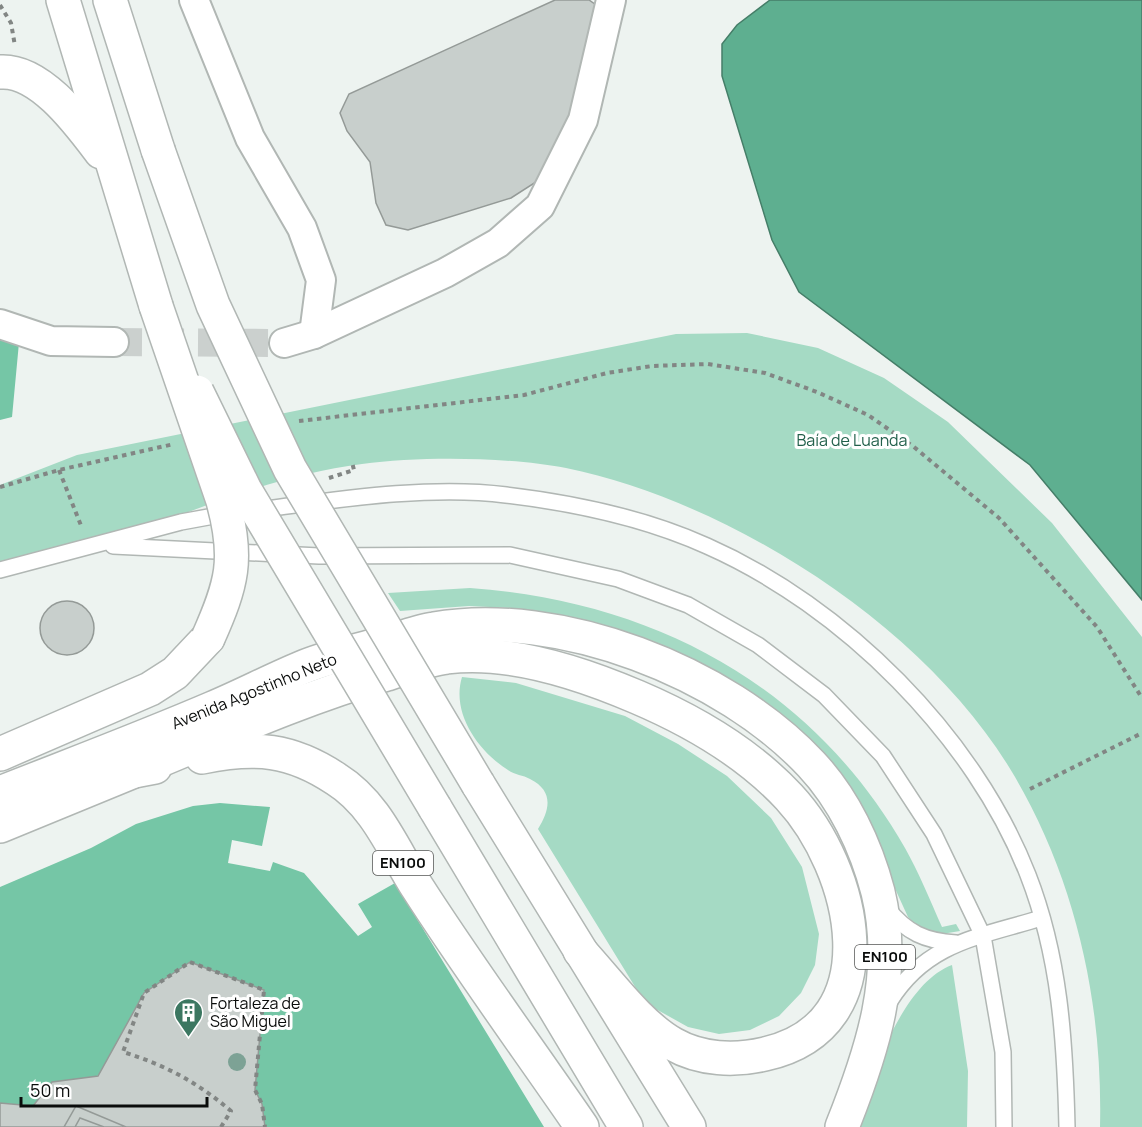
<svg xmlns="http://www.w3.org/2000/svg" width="1142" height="1127" font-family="Manrope,sans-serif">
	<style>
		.green { fill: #a5dac4 }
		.forest { fill: #75c6a6 }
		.water { fill: #5eaf90; stroke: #457e68; stroke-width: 1.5 }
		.building { fill: #c8cfcc; stroke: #949a97; stroke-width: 1.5 }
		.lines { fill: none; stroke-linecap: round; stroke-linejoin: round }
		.minor-tunnel { stroke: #cbd0ce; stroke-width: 28; stroke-dasharray: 28 14; stroke-linecap: butt }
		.service-casing { stroke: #b1b7b4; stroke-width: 18 }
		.minor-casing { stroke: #b1b7b4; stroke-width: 32 }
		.tertiary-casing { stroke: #b1b7b4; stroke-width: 36 }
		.primary-casing { stroke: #b1b7b4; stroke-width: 36 }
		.path { stroke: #828684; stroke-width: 4; stroke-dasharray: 4.5 4.5; stroke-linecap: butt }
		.service { stroke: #fff; stroke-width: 15 }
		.minor { stroke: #fff; stroke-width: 28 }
		.tertiary { stroke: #fff; stroke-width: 33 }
		.primary { stroke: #fff; stroke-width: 33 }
		.tertiary-bridge-casing { stroke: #b1b7b4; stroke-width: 36; stroke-linecap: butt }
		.primary-bridge-casing { stroke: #b1b7b4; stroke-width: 36; stroke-linecap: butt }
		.tertiary-bridge { stroke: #fff; stroke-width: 33 }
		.primary-bridge { stroke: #fff; stroke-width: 33 }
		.tree { fill: #7da295 }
		.labels { text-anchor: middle; stroke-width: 6; stroke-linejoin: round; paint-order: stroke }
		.shield { fill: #fff; stroke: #545554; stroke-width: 1.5 }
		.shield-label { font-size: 15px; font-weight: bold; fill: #0a0c0b }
		.park-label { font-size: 16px; fill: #22604b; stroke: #fff }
		.street-label { font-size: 16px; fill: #0a0c0b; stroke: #fff }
		.poi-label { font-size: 16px; fill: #0a0c0b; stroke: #fff; text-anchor: start }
	</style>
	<rect width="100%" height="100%" fill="#edf3f0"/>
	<g class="green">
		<path d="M747 333 818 348 884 378 948 422 1052 523 1142 637V1127H1100C1103 1004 1076 879 1012 772 925 626 731 502 566 468 509 457 421 456 362 464 272 475 187 514 103 544 70 556 34 562 0 570V485L77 455 676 334Z"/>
		<path d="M470 588C653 601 812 685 905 848 919 873 930 900 942 927L956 924 960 931 936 935 917 926 908 917 876 847 843 788 595 624 511 608 469 606 400 611 388 593Z"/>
		<path d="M462 677 516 683 625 716 678 744 727 776 771 818 802 867 819 934 815 965 801 993 779 1016 750 1030 719 1034 688 1027 645 1003 538 829C550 810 554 791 530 779 523 775 515 775 508 770 478 751 451 713 462 677Z"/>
		<path d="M952 965 968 1071 967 1127H851C872 1079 901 984 952 965Z"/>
	</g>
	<g class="forest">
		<polygon points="0,324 20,332 12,417 0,420"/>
		<polygon points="220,803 270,807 262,846 232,840 228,863 270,871 273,862 304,873 358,936 372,927 358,904 395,883 544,1127 265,1127 262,1104 190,962 144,993 123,1052 91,1082 52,1082 33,1106 0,1103 0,887 91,848 136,824 193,806"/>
	</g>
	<polygon class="water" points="770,0 1142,0 1142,600 1030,465 799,292 772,240 722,76 722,44 737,25"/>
	<g class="building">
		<polygon points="555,0 589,0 599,7 590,74 536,182 511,198 408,230 386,225 376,203 370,162 347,131 340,113 349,94"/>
		<circle cx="67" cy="628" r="27"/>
		<polygon points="190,962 264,990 255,1090 262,1104 265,1127 0,1127 0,1103 33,1106 52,1082 98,1076 144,993"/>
		<polygon points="76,1106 126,1127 104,1127 80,1118 75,1127 64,1127"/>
	</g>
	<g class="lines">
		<polyline class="minor-tunnel" points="114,342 284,343"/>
		<defs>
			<g id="service">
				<path d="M257 510C335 500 428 485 506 495 574 503 645 518 707 546 843 606 974 736 1028 875 1060 957 1065 1041 1067 1127"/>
				<polyline points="113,546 319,556 510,555 618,579 688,605 758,645 824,695 883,756 934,834 983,936 1003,1052 1004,1127"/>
				<polyline points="0,570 181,522 230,513"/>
				<path d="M887 908C907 933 925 941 956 943"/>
				<path d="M890 1001C927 942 980 937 1041 918"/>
			</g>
			<g id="minor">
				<polyline points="194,0 250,138 302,228 321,280 314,334"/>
				<polyline points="0,324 51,341 114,342"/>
				<polyline points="284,343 314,334 445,273 498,243 540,206 583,120 611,0"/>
			</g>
			<g id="tertiary">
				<polyline points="63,0 156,306"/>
				<polyline points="110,0 158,150"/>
				<path d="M0 72C40 69 79 123 101 152"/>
				<polyline points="478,784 689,1127"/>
				<polyline points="435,808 626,1127"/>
			</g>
			<g id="primary">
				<polyline points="0,754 150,689 175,673 208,638"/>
				<path d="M202 757C255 746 291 749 336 779 376 804 393 849 417 887 469 968 527 1047 582 1127"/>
				<path d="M134 771C217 737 300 699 387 674 406 668 427 659 447 657 509 649 581 673 637 697 691 720 748 753 789 797 855 868 893 1025 765 1054 735 1061 701 1060 673 1044 639 1025 607 980 580 951"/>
				<path d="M0 793C71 765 143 738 213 708 244 695 274 679 306 666 331 656 359 650 385 643 401 638 418 631 434 629 559 607 725 672 811 764 844 799 866 846 878 892 898 974 872 1052 842 1127"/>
				<polyline points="0,826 134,771 155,767"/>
			</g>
		</defs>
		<use href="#service" class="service-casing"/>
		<use href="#minor" class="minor-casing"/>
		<use href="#tertiary" class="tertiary-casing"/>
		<use href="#primary" class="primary-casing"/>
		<g class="path">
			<polyline points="0,5 11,23 15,46"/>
			<polyline points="299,421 524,395 607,373 652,366 708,364 765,373 817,392 868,415 914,447 999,518 1097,627 1142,698"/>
			<polyline points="59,470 82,528"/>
			<polyline points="329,478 354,470 352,462"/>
			<polyline points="0,487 59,470 174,444"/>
			<polyline points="1030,789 1142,733"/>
			<path d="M221 1127 231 1111C197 1082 165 1065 123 1052L144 993 190 962 264 990 255 1090 262 1104 265 1127"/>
		</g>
		<use href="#service" class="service"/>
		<use href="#minor" class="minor"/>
		<use href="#tertiary" class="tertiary"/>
		<use href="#primary" class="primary"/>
		<defs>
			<g id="tertiary-bridge">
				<polyline points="158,150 213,305 290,469 478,784"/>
				<polyline points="197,392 245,490 435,808"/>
			</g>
			<path id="primary-bridge" d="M156 306 223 501C239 559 232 584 208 638"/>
		</defs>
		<use href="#tertiary-bridge" class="tertiary-bridge-casing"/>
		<use href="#primary-bridge" class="primary-bridge-casing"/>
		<use href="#tertiary-bridge" class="tertiary-bridge"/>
		<use href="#primary-bridge" class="primary-bridge"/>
	</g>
	<circle class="tree" cx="237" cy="1062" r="9"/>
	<defs>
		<symbol id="building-pin" viewBox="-11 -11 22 30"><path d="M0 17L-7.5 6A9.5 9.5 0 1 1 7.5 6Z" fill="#3c7761" stroke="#fff"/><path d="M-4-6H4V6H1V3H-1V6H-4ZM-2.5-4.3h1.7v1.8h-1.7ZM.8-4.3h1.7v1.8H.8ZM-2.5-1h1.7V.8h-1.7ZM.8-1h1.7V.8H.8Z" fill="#fff"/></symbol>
	</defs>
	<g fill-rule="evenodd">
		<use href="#building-pin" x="172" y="996" width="33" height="45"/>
	</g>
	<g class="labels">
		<g class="shield">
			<rect x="373" y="851" width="60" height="24" rx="4.5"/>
			<rect x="855" y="945" width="60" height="24" rx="4.5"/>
		</g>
		<g class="shield-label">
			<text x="403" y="868">EN100</text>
			<text x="885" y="962">EN100</text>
		</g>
		<g class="park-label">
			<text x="852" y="446">Baía de Luanda</text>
		</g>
		<g class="street-label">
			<text transform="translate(254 691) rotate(-22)" y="6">Avenida Agostinho Neto</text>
		</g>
		<g class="poi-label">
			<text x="210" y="1009">Fortaleza de<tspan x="210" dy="18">São Miguel</tspan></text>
		</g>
	</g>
	<path d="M21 1097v9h186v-9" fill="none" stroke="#0a0c0b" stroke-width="3"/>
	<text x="30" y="1097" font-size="18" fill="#0a0c0b" stroke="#ffffff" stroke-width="4.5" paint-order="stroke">50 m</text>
</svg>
